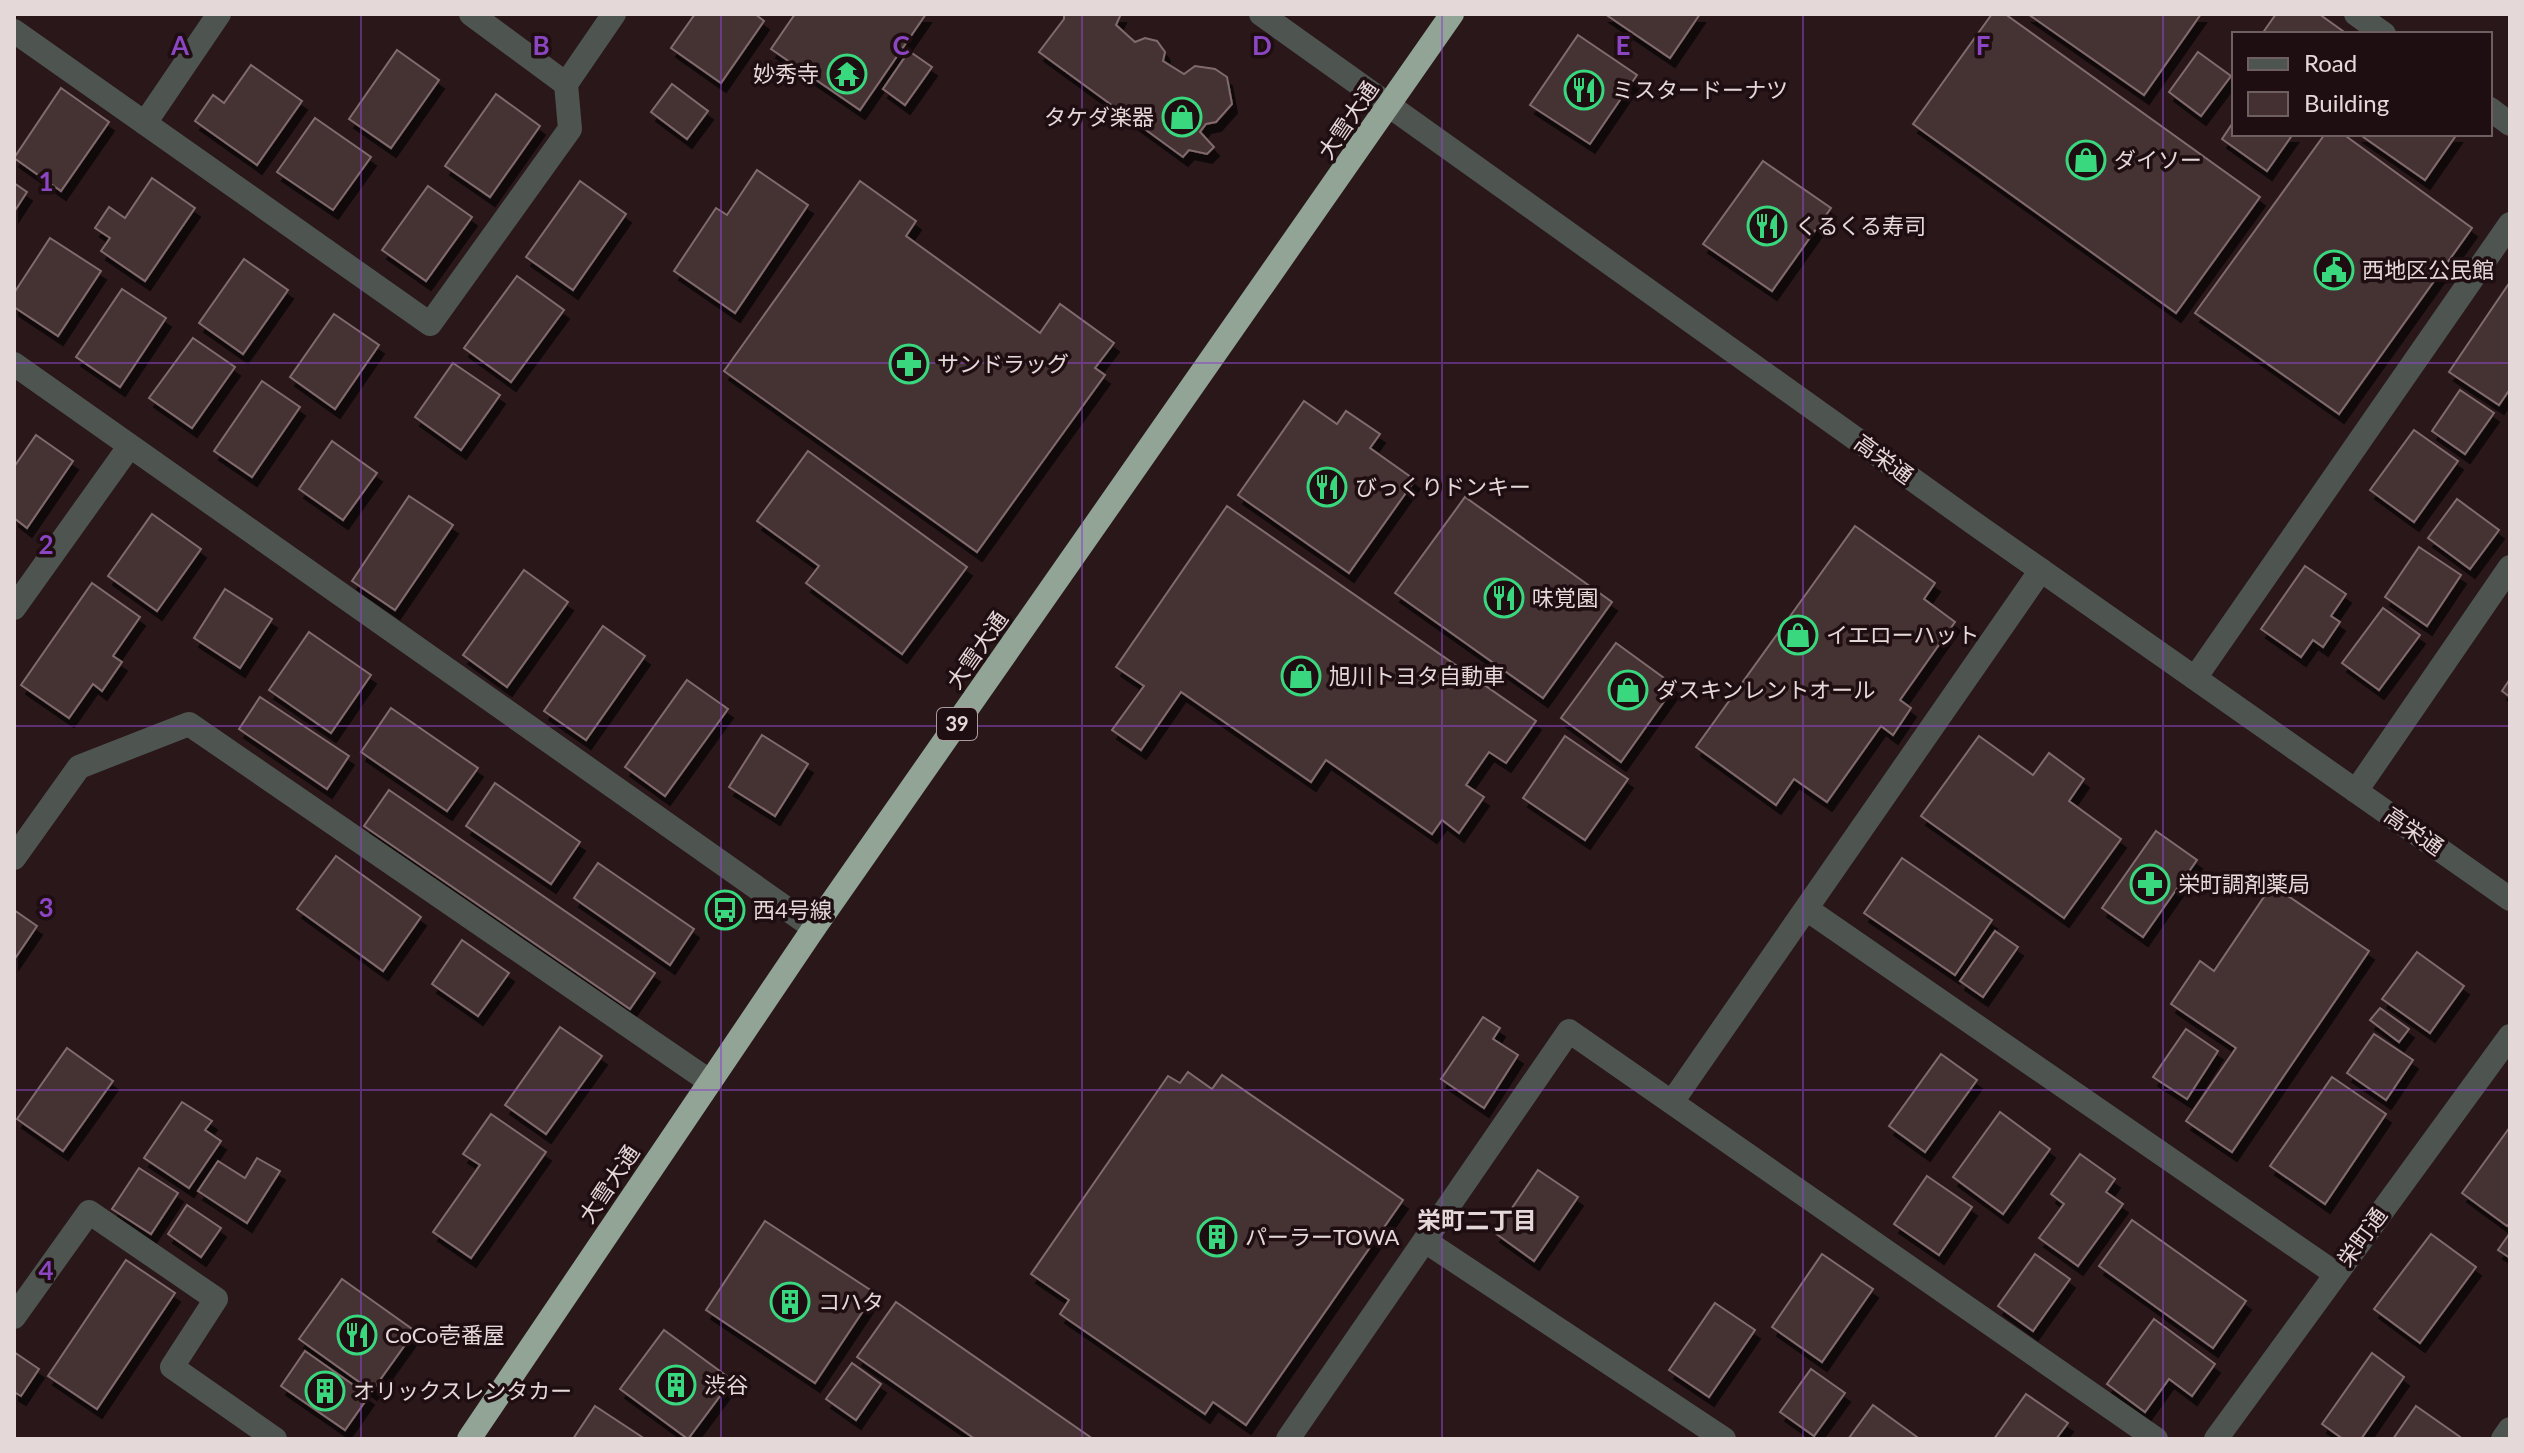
<svg xmlns="http://www.w3.org/2000/svg" width="2524" height="1453" font-family="Lato,'Noto Sans JP',sans-serif">
	<style>
		.building { fill: #443032; stroke: #816b6d; stroke-width: 2; filter: url(#shadow) }
		.lines { fill: none; stroke-linecap: round; stroke-linejoin: round }
		.minor { stroke: #4e5550; stroke-width: 24 }
		.highway { stroke: #91a496; stroke-width: 24 }
		.grid { fill: none; stroke: #8b46c3; stroke-width: 2; stroke-opacity: 0.55 }
		.labels { text-anchor: middle; stroke-width: 7; stroke-linejoin: round; paint-order: stroke }
		.shield { fill: #1f0e11; stroke: #aa9b9d; stroke-width: 2 }
		.shield-label { font-size: 20px; font-weight: bold; fill: #e5d8d9 }
		.poi-label { font-size: 22px; fill: #e5d8d9; stroke: #1f0e11; text-anchor: start }
		.street-label { font-size: 22px; fill: #e5d8d9; stroke: #1f0e11 }
		.neighbourhood-label { font-size: 24px; font-weight: bold; fill: #e5d8d9; stroke: #1f0e11 }
		.grid-label { font-size: 26px; text-anchor: middle; font-weight: bold; fill: #8b46c3; stroke: #1f0e11; stroke-width: 7; stroke-linejoin: round; paint-order: stroke }
	</style>
	<defs>
		<filter id="shadow"><feDropShadow dx="5" dy="9" stdDeviation="0" flood-color="#0009"/></filter>
	</defs>
	<rect width="100%" height="100%" fill="#29171a"/>
	<g class="building">
		<polygon points="695,14 755,14 764,21 721,83 671,48"/>
		<polygon points="795,14 926,14 860,110 771,49"/>
		<polygon points="1064,14 1121,14 1116,25 1135,42 1145,38 1157,41 1165,52 1163,61 1184,74 1195,66 1215,69 1227,77 1232,104 1216,122 1206,124 1200,132 1214,147 1207,154 1189,150 1183,157 1039,52 1064,19"/>
		<polygon points="1605,14 1700,14 1670,58"/>
		<polygon points="1992,14 2005,14 2260,197 2176,313 1913,124"/>
		<polygon points="2028,14 2201,14 2144,95"/>
		<polygon points="2276,14 2319,14 2347,34 2262,34"/>
		<polygon points="1578,35 1637,75 1590,144 1530,105"/>
		<polygon points="397,50 439,80 391,148 349,119"/>
		<polygon points="909,51 932,67 905,105 883,89"/>
		<polygon points="2198,52 2231,76 2201,116 2169,92"/>
		<polygon points="251,65 302,101 257,165 195,121 213,95 224,103"/>
		<polygon points="672,84 708,111 687,139 651,112"/>
		<polygon points="61,88 109,122 61,191 14,158"/>
		<polygon points="496,94 540,126 490,197 445,166"/>
		<polygon points="315,118 371,157 333,210 277,172"/>
		<polygon points="2234,121 2234,134 2293,134 2267,171 2222,139"/>
		<polygon points="2325,134 2343,134 2472,228 2339,414 2195,313"/>
		<polygon points="2359,134 2457,134 2425,180"/>
		<polygon points="1763,161 1831,208 1772,291 1703,244"/>
		<polygon points="757,170 808,205 735,313 674,271 716,208 727,215"/>
		<polygon points="152,178 195,208 145,281 101,251 110,238 95,228 109,207 125,218"/>
		<polygon points="580,181 626,214 573,290 526,257"/>
		<polygon points="860,181 916,221 906,236 1040,333 1060,304 1114,343 1095,368 1105,375 977,552 724,371"/>
		<polygon points="14,183 27,192 14,212"/>
		<polygon points="428,186 472,217 426,281 382,250"/>
		<polygon points="50,238 101,271 58,336 14,307 14,293"/>
		<polygon points="244,259 288,290 243,354 199,323"/>
		<polygon points="517,276 564,310 511,382 464,348"/>
		<polygon points="2510,282 2510,389 2499,405 2449,372"/>
		<polygon points="122,289 166,318 120,387 76,357"/>
		<polygon points="334,314 379,345 335,409 290,377"/>
		<polygon points="193,338 235,367 192,428 149,398"/>
		<polygon points="453,363 500,395 461,450 415,417"/>
		<polygon points="262,381 300,407 252,477 214,451"/>
		<polygon points="2460,390 2494,413 2465,454 2432,431"/>
		<polygon points="1304,401 1337,424 1346,411 1380,434 1370,448 1415,480 1349,573 1238,495"/>
		<polygon points="2414,430 2458,461 2414,522 2370,490"/>
		<polygon points="36,435 73,461 27,528 14,518 14,467"/>
		<polygon points="332,441 377,473 343,520 299,489"/>
		<polygon points="808,451 967,567 902,654 806,583 819,566 757,521"/>
		<polygon points="409,496 453,525 395,610 352,581"/>
		<polygon points="1465,497 1612,602 1543,698 1395,593"/>
		<polygon points="2457,499 2499,530 2470,569 2428,538"/>
		<polygon points="1227,506 1536,721 1506,763 1489,752 1466,785 1484,797 1459,833 1442,820 1432,834 1326,760 1311,782 1181,692 1141,750 1112,730 1144,686 1116,667"/>
		<polygon points="152,514 201,549 157,611 108,576"/>
		<polygon points="1855,526 1935,583 1924,599 1955,622 1900,700 1911,708 1893,735 1881,726 1827,802 1794,779 1776,805 1696,747"/>
		<polygon points="2419,547 2461,575 2427,626 2385,597"/>
		<polygon points="2305,566 2346,594 2331,616 2340,622 2323,647 2313,640 2301,657 2261,629"/>
		<polygon points="524,570 568,602 507,687 463,655"/>
		<polygon points="92,583 140,617 113,656 122,662 102,691 93,684 69,718 21,685"/>
		<polygon points="225,589 272,619 240,668 194,638"/>
		<polygon points="2383,608 2420,635 2379,690 2342,663"/>
		<polygon points="603,626 645,656 586,740 544,711"/>
		<polygon points="309,632 371,675 331,733 269,690"/>
		<polygon points="1616,643 1675,686 1621,762 1561,718"/>
		<polygon points="2510,679 2510,697 2502,691"/>
		<polygon points="687,680 728,709 665,796 625,767"/>
		<polygon points="260,697 349,756 327,789 239,729"/>
		<polygon points="391,708 478,768 447,811 361,752"/>
		<polygon points="762,735 808,764 775,816 729,787"/>
		<polygon points="1565,736 1628,779 1585,840 1523,798"/>
		<polygon points="1979,736 2033,775 2049,753 2084,779 2069,801 2121,839 2064,918 1921,816"/>
		<polygon points="495,783 580,842 551,884 466,826"/>
		<polygon points="389,790 655,973 630,1009 364,826"/>
		<polygon points="2156,831 2197,860 2143,937 2102,908"/>
		<polygon points="336,856 421,917 383,971 297,909"/>
		<polygon points="1902,858 1992,920 1955,975 1864,913"/>
		<polygon points="598,863 694,929 670,965 574,898"/>
		<polygon points="2272,885 2369,951 2232,1152 2186,1121 2236,1048 2171,1004 2200,961 2214,971"/>
		<polygon points="14,910 37,926 14,960"/>
		<polygon points="1995,931 2018,947 1983,997 1960,981"/>
		<polygon points="462,940 509,973 478,1016 432,984"/>
		<polygon points="2417,952 2464,986 2430,1033 2382,999"/>
		<polygon points="2380,1008 2409,1029 2399,1042 2370,1020"/>
		<polygon points="1483,1017 1500,1028 1493,1039 1518,1055 1484,1108 1441,1079"/>
		<polygon points="560,1027 602,1056 546,1134 505,1105"/>
		<polygon points="2186,1029 2218,1051 2187,1099 2153,1077"/>
		<polygon points="2374,1034 2413,1060 2386,1100 2347,1073"/>
		<polygon points="67,1048 113,1081 63,1151 17,1119"/>
		<polygon points="1941,1054 1977,1080 1925,1152 1889,1126"/>
		<polygon points="1188,1072 1212,1089 1222,1075 1403,1200 1246,1425 1213,1402 1205,1414 1060,1314 1069,1300 1031,1274 1168,1076 1180,1083"/>
		<polygon points="2332,1077 2386,1114 2325,1204 2270,1166"/>
		<polygon points="182,1102 212,1121 205,1130 221,1141 189,1188 144,1158"/>
		<polygon points="2000,1112 2050,1149 2003,1214 1953,1177"/>
		<polygon points="491,1114 546,1152 471,1258 433,1232 480,1165 463,1154"/>
		<polygon points="2510,1127 2510,1223 2507,1226 2462,1193"/>
		<polygon points="2080,1154 2115,1179 2106,1192 2123,1204 2078,1266 2039,1238 2064,1204 2051,1194"/>
		<polygon points="257,1158 280,1171 247,1223 198,1191 218,1161 245,1178"/>
		<polygon points="139,1168 178,1193 151,1234 112,1209"/>
		<polygon points="1538,1170 1578,1197 1534,1261 1495,1233"/>
		<polygon points="1927,1176 1972,1207 1939,1255 1894,1224"/>
		<polygon points="187,1205 221,1228 201,1257 168,1234"/>
		<polygon points="2132,1220 2246,1301 2213,1348 2099,1266"/>
		<polygon points="765,1221 875,1293 815,1383 706,1310"/>
		<polygon points="2510,1233 2510,1258 2498,1250"/>
		<polygon points="2431,1234 2476,1267 2420,1343 2374,1309"/>
		<polygon points="1822,1254 1873,1289 1822,1362 1772,1327"/>
		<polygon points="2035,1254 2070,1279 2033,1331 1998,1306"/>
		<polygon points="126,1260 175,1293 97,1409 48,1376"/>
		<polygon points="342,1279 415,1331 372,1391 299,1339"/>
		<polygon points="896,1302 1093,1439 975,1439 857,1357"/>
		<polygon points="1715,1303 1755,1330 1709,1397 1669,1370"/>
		<polygon points="2154,1319 2215,1364 2192,1396 2169,1379 2145,1412 2107,1384"/>
		<polygon points="664,1330 732,1380 688,1439 620,1389"/>
		<polygon points="305,1351 369,1396 345,1430 281,1386"/>
		<polygon points="14,1352 39,1369 21,1396 14,1392"/>
		<polygon points="2372,1353 2404,1377 2361,1439 2343,1439 2322,1424"/>
		<polygon points="852,1363 881,1384 856,1420 826,1399"/>
		<polygon points="1811,1369 1845,1393 1814,1436 1780,1412"/>
		<polygon points="2026,1394 2068,1423 2056,1439 1994,1439"/>
		<polygon points="1873,1405 1917,1437 1916,1439 1849,1438"/>
		<polygon points="595,1406 645,1439 573,1439"/>
		<polygon points="2416,1406 2463,1439 2393,1439"/>
	</g>
	<g class="lines">
		<g class="minor">
			<polyline points="471,14 566,84"/>
			<polyline points="1261,14 1975,524 2510,899"/>
			<polyline points="2356,14 2384,34"/>
			<polyline points="14,31 430,324 570,129 566,84 614,14"/>
			<polyline points="2490,109 2510,124"/>
			<polyline points="145,123 219,14"/>
			<polyline points="14,364 814,928"/>
			<polyline points="14,608 129,447"/>
			<polyline points="2195,678 2510,224"/>
			<polyline points="2356,791 2510,567"/>
			<polyline points="14,858 79,767 189,724 709,1081"/>
			<polyline points="1808,910 2336,1274"/>
			<polyline points="1672,1102 2041,570"/>
			<polyline points="1425,1241 1724,1439"/>
			<polyline points="14,1317 89,1212 216,1299 172,1367 275,1439"/>
			<polyline points="1288,1439 1569,1031 2156,1439"/>
			<polyline points="2216,1439 2510,1036"/>
			<polyline points="2503,1439 2510,1429"/>
		</g>
		<polyline class="highway" points="469,1439 814,928 1452,14"/>
	</g>
	<path class="grid" d="M361 14V1439M721 14V1439M1082 14V1439M1442 14V1439M1803 14V1439M2163 14V1439M14 363H2510M14 726H2510M14 1090H2510"/>
	<defs>
		<symbol id="temple-ring" viewBox="-11 -11 22 22"><circle r="9.5" fill="#1f0e11" stroke="#39d87f" stroke-width="1.5"/><path d="M0-6L5-2H3V0L6.5 2.5H4V6H1.5V3h-3V6H-4V2.5H-6.5L-3 0V-2H-5Z" fill="#39d87f"/></symbol>
		<symbol id="restaurant-ring" viewBox="-11 -11 22 22"><circle r="9.5" fill="#1f0e11" stroke="#39d87f" stroke-width="1.5"/><path d="M-5-6h1v4h1v-4h1v4h1v-4h1v5L-1.5 .5V6h-2V.5L-5-1ZM5-6V6H3V1.5H1.5Q1.5-4 5-6Z" fill="#39d87f"/></symbol>
		<symbol id="shop-ring" viewBox="-11 -11 22 22"><circle r="9.5" fill="#1f0e11" stroke="#39d87f" stroke-width="1.5"/><path d="M-5-2.5h2.3a2.7 3.5 0 0 1 5.4 0H5L5.5 6h-11ZM-1.5-2.5h3a1.5 2.3 0 0 0-3 0Z" fill="#39d87f"/></symbol>
		<symbol id="civic-ring" viewBox="-11 -11 22 22"><circle r="9.5" fill="#1f0e11" stroke="#39d87f" stroke-width="1.5"/><path d="M-.6-6.5H3V-4.5H.6V-3L4-1V1h2V6H-6V1h2V-1L-.6-3ZM-1.2 2.5V6h2.4V2.5Z" fill="#39d87f"/></symbol>
		<symbol id="pharmacy-ring" viewBox="-11 -11 22 22"><circle r="9.5" fill="#1f0e11" stroke="#39d87f" stroke-width="1.5"/><path d="M-2-6h4v4h4v4h-4v4h-4v-4h-4v-4h4Z" fill="#39d87f"/></symbol>
		<symbol id="bus-ring" viewBox="-11 -11 22 22"><circle r="9.5" fill="#1f0e11" stroke="#39d87f" stroke-width="1.5"/><path d="M-5-6H5V4H4V6H2V4H-2V6H-4V4H-5ZM-3.5-4V0h7V-4ZM-3.5 1.2v1.5H-2V1.2ZM2 1.2v1.5H3.5V1.2Z" fill="#39d87f"/></symbol>
		<symbol id="building-ring" viewBox="-11 -11 22 22"><circle r="9.5" fill="#1f0e11" stroke="#39d87f" stroke-width="1.5"/><path d="M-4-6H4V6H1V3H-1V6H-4ZM-2.5-4.3h1.7v1.8h-1.7ZM.8-4.3h1.7v1.8H.8ZM-2.5-1h1.7V.8h-1.7ZM.8-1h1.7V.8H.8Z" fill="#39d87f"/></symbol>
	</defs>
	<g fill-rule="evenodd">
		<use href="#temple-ring" x="825" y="52" width="44" height="44"/>
		<use href="#restaurant-ring" x="1562" y="68" width="44" height="44"/>
		<use href="#shop-ring" x="1160" y="95" width="44" height="44"/>
		<use href="#shop-ring" x="2064" y="138" width="44" height="44"/>
		<use href="#restaurant-ring" x="1745" y="204" width="44" height="44"/>
		<use href="#civic-ring" x="2312" y="248" width="44" height="44"/>
		<use href="#pharmacy-ring" x="887" y="342" width="44" height="44"/>
		<use href="#restaurant-ring" x="1305" y="465" width="44" height="44"/>
		<use href="#restaurant-ring" x="1482" y="576" width="44" height="44"/>
		<use href="#shop-ring" x="1776" y="613" width="44" height="44"/>
		<use href="#shop-ring" x="1279" y="654" width="44" height="44"/>
		<use href="#shop-ring" x="1606" y="668" width="44" height="44"/>
		<use href="#pharmacy-ring" x="2128" y="862" width="44" height="44"/>
		<use href="#bus-ring" x="703" y="888" width="44" height="44"/>
		<use href="#building-ring" x="1195" y="1215" width="44" height="44"/>
		<use href="#building-ring" x="768" y="1280" width="44" height="44"/>
		<use href="#restaurant-ring" x="335" y="1313" width="44" height="44"/>
		<use href="#building-ring" x="654" y="1363" width="44" height="44"/>
		<use href="#building-ring" x="303" y="1369" width="44" height="44"/>
	</g>
	<g class="labels">
		<rect class="shield" x="937" y="708" width="40" height="32" rx="6"/>
		<g class="shield-label">
			<text x="957" y="731">39</text>
		</g>
		<g class="poi-label">
			<text x="819" y="82" text-anchor="end">妙秀寺</text>
			<text x="1612" y="98">ミスタードーナツ</text>
			<text x="1154" y="125" text-anchor="end">タケダ楽器</text>
			<text x="2114" y="168">ダイソー</text>
			<text x="1795" y="234">くるくる寿司</text>
			<text x="2362" y="278">西地区公民館</text>
			<text x="937" y="372">サンドラッグ</text>
			<text x="1355" y="495">びっくりドンキー</text>
			<text x="1532" y="606">味覚園</text>
			<text x="1826" y="643">イエローハット</text>
			<text x="1329" y="684">旭川トヨタ自動車</text>
			<text x="1656" y="698">ダスキンレントオール</text>
			<text x="2178" y="892">栄町調剤薬局</text>
			<text x="753" y="918">西4号線</text>
			<text x="1245" y="1245">パーラーTOWA</text>
			<text x="818" y="1310">コハタ</text>
			<text x="385" y="1343">CoCo壱番屋</text>
			<text x="704" y="1393">渋谷</text>
			<text x="353" y="1399">オリックスレンタカー</text>
		</g>
		<g class="street-label">
			<text transform="translate(1348 120) rotate(-56)" y="8">大雪大通</text>
			<text transform="translate(1884 459) rotate(36)" y="8">高栄通</text>
			<text transform="translate(977 650) rotate(-55)" y="8">大雪大通</text>
			<text transform="translate(2414 831) rotate(35)" y="8">高栄通</text>
			<text transform="translate(609 1184) rotate(-56)" y="8">大雪大通</text>
			<text transform="translate(2362 1237) rotate(-54)" y="8">栄町通</text>
		</g>
		<g class="neighbourhood-label">
			<text x="1477" y="1229">栄町二丁目</text>
		</g>
	</g>
	<g class="grid-label">
		<text x="180" y="55">A</text>
		<text x="541" y="55">B</text>
		<text x="901" y="55">C</text>
		<text x="1262" y="55">D</text>
		<text x="1623" y="55">E</text>
		<text x="1983" y="55">F</text>
		<text x="46" y="191">1</text>
		<text x="46" y="554">2</text>
		<text x="46" y="917">3</text>
		<text x="46" y="1280">4</text>
	</g>
	<rect width="2524" height="1453" fill="none" stroke="#e5d8d9" stroke-width="32"/>
	<rect x="2232" y="32" width="260" height="104" fill="#1f0e11" stroke="#6e5f61" stroke-width="2"/>
	<rect x="2248" y="58" width="40" height="12" fill="#4e5550" stroke="#6e5f61" stroke-width="2"/>
	<text x="2304" y="72" font-size="24" fill="#e5d8d9">Road</text>
	<rect x="2248" y="92" width="40" height="24" fill="#443032" stroke="#6e5f61" stroke-width="2"/>
	<text x="2304" y="112" font-size="24" fill="#e5d8d9">Building</text>
</svg>
